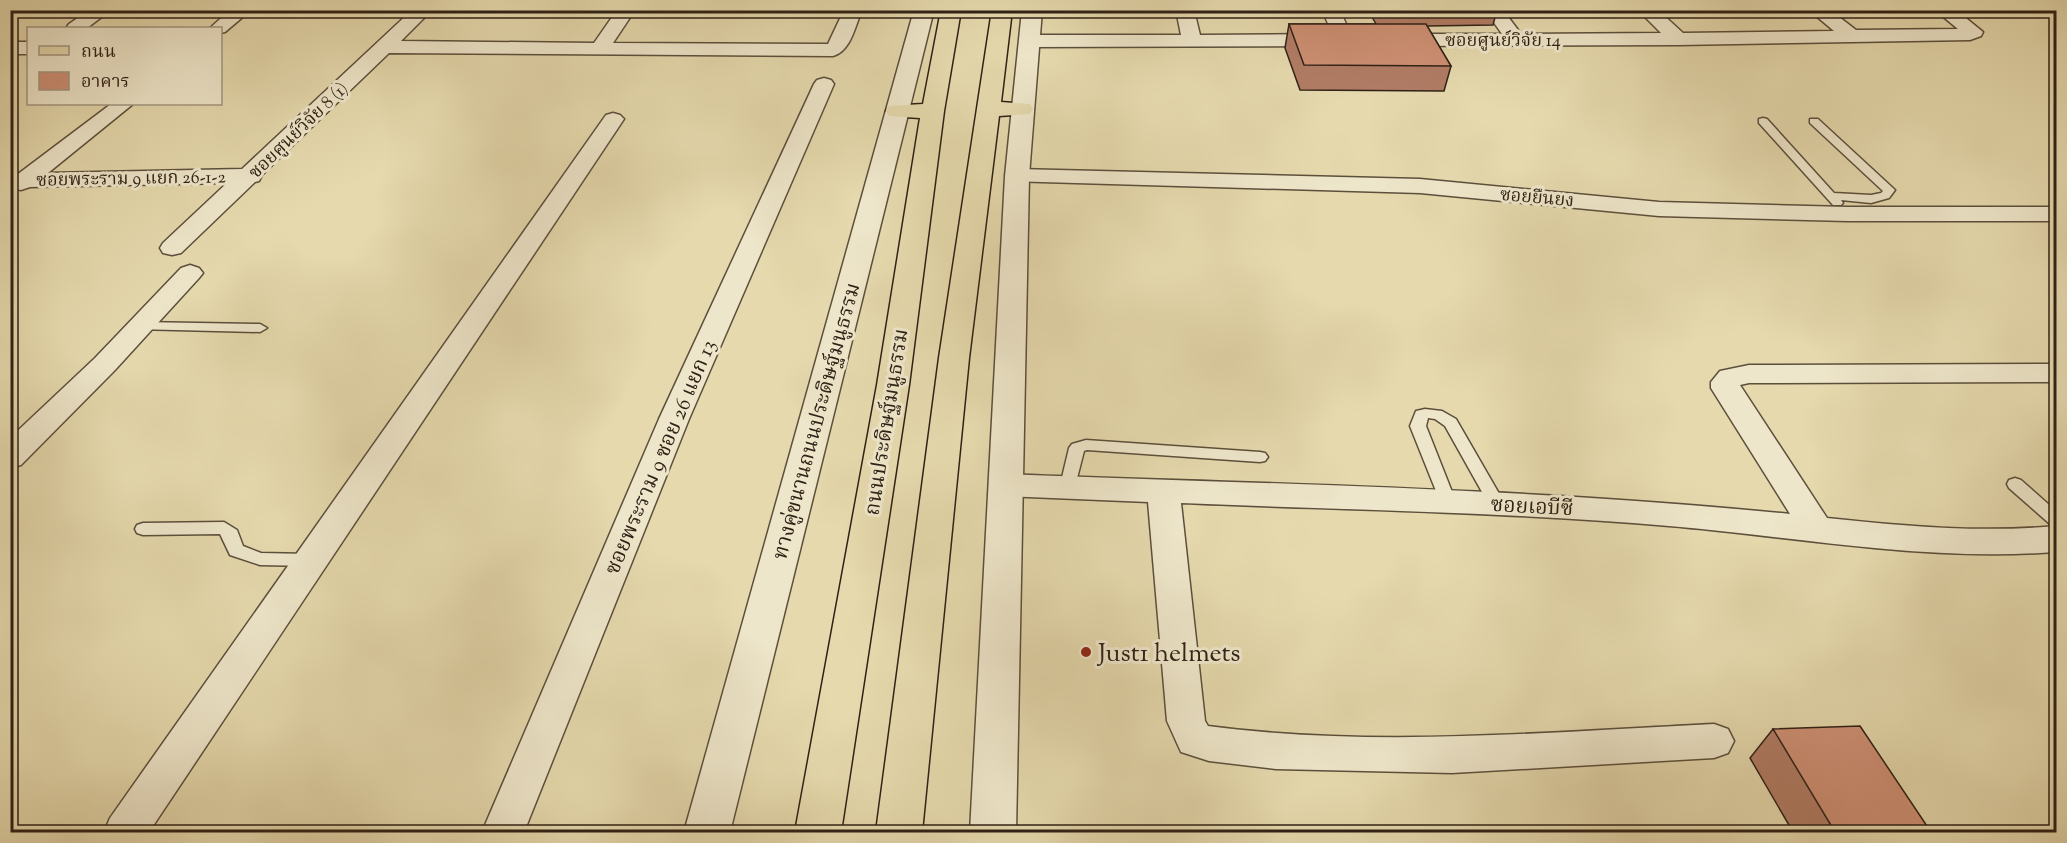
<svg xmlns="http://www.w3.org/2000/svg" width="2067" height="843" font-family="'Sorts Mill Goudy','Noto Serif Thai',serif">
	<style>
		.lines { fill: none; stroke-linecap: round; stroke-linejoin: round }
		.service-casing { stroke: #5c4f3c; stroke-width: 3 }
		.minor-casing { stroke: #5c4f3c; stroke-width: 3 }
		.tertiary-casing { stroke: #5c4f3c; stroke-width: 3 }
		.primary-casing { stroke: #2f2116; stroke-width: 3 }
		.service { fill: #eee6ca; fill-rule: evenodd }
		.minor { fill: #eee6ca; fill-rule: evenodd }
		.tertiary { fill: #eee6ca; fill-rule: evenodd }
		.primary { fill: #e5d9ad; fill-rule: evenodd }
		.wall { fill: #b17c65; stroke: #2f2116; stroke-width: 1.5 }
		.building { fill: #ce9075; stroke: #2f2116; stroke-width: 1.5 }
		.poi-dot { fill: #8f2418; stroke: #eee6ca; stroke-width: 2 }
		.labels { text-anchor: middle; stroke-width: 6; stroke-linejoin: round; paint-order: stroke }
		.far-street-label { font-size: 18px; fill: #2f2116; stroke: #eee6ca }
		.street-label { font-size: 21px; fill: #2f2116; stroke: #eee6ca }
		.near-poi-label { font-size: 26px; fill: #2f2116; stroke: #eee6ca; text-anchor: start }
	</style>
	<rect width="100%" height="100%" fill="#e5d9ad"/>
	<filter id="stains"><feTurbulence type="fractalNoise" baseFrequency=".00333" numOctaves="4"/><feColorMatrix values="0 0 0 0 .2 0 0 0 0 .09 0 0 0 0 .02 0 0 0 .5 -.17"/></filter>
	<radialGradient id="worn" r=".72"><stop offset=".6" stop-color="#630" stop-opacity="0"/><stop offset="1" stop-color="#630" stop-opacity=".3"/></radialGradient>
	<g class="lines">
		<defs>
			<g id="service">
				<polygon points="1763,118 1767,119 1834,193 1871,195 1881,193 1883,191 1810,123 1810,119 1818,119 1895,190 1889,198 1871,203 1841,200 1843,203 1841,205 1833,205 1759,123 1759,119"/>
				<polygon points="140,322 260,324 267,328 260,332 135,329 133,326"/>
				<polygon points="1425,409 1442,411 1456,419 1505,504 1503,508 1491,508 1445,426 1435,419 1428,418 1426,426 1456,502 1454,506 1442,506 1410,426 1416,411"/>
				<polygon points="1086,440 1260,452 1265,453 1268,457 1265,461 1260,462 1087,450 1084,451 1074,490 1062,490 1060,486 1069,448 1072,444"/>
				<polygon points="2015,478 2021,480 2056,511 2056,526 2050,524 2009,488 2007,484 2009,480"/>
				<polygon points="224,522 237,530 243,546 261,553 309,554 315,555 318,560 315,565 309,566 260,565 230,555 220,534 143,535 137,533 135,529 137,525 143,523"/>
			</g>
			<g id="minor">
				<polygon points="89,10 111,10 87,28 66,28 69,24"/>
				<polygon points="230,10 251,10 225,32 220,33 220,28 210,28"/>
				<path d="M412 10H432L401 41 594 43 617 10H635L613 43 828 44 844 10H862C855 26 851 51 833 56L389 53 262 175 259 181 255 182 181 253 172 255 163 253 160 248 163 243 227 183 30 187 21 190 10 188V174H18L111 104H133L48 173 242 169Z"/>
				<polygon points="1176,10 1194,10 1200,35 1326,34 1334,37 1322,10 1340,10 1353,40 1351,44 1337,44 1335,41 1333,44 1326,46 1029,47 1022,45 1020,41 1022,37 1029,35 1181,35"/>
				<polygon points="1485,10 1503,10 1521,34 1661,33 1638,10 1658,10 1683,33 1834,31 1809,10 1830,10 1856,30 1958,29 1935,10 1956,10 1983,32 1981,36 1970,40 1678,45 1395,46 1388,44 1386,40 1388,36 1395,34 1502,34"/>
				<rect x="10" y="42" width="18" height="12"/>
				<polygon points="824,78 831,80 834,84 689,419 524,832 482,832 659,419 814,84 817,80"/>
				<polygon points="613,113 620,115 624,119 149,832 104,832 110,818 606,115"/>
				<polygon points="1017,169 1420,179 1659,202 1847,207 2056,207 2056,221 1847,221 1659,216 1420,193 1009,181 1006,176 1009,171"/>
				<polygon points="190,265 199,268 203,273 199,278 115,370 21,465 10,468 10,438 95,358 181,268"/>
				<path d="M2056 364V382L1749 383 1740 385 1827 518C1903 526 1979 533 2056 526V552C1926 562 1798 537 1669 526 1507 512 1343 510 1181 503L1205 721 1208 726C1374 748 1547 732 1714 724L1728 729 1734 741 1728 753 1714 758 1452 773 1276 769 1209 761 1181 752 1167 721 1148 502 1006 496 995 493 990 485 995 477 1006 474C1267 484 1530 488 1790 514L1711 388V382L1720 371 1749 365Z"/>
			</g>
			<g id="tertiary">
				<polygon points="914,10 934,10 730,832 684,832"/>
				<polygon points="1022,10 1042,10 1029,176 1016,832 970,832 1005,176"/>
			</g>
			<g id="primary">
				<polygon points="941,10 961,10 944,111 909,385 841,832 795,832 877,385 920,118 889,116 886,111 889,106 923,104"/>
				<polygon points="992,10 1012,10 1001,102 1030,104 1033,109 1030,114 999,116 969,358 922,832 876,832 939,358"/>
			</g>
		</defs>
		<use href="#service" class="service-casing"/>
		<use href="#minor" class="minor-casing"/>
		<use href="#tertiary" class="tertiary-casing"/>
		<use href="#primary" class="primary-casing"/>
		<use href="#service" class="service"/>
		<use href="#minor" class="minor"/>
		<use href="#tertiary" class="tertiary"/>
		<use href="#primary" class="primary"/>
	</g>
	<g class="wall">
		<polygon points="1368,10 1497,10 1493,25 1427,26 1451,66 1444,91 1300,90 1285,48 1289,24 1376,24"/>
		<polygon points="1773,729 1931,832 1793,832 1750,758"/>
	</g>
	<g class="building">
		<polygon points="1382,10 1414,10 1415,13 1384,13"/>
		<polygon points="1289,24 1426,24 1451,66 1304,65"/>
		<polygon points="1860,726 1931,832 1835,832 1773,729"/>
	</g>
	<circle class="poi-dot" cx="1086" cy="652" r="6"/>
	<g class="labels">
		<g class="far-street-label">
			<text x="1503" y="46">ซอยศูนย์วิจัย 14</text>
			<text transform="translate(298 130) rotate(-44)" y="6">ซอยศูนย์วิจัย 8 (1)</text>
			<text transform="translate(131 178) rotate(-1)" y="6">ซอยพระราม 9 แยก 26-1-2</text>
			<text transform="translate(1537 197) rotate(5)" y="6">ซอยยืนยง</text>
		</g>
		<g class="street-label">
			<text transform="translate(816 421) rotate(-75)" y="7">ทางคู่ขนานถนนประดิษฐ์มนูธรรม</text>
			<text transform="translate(886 422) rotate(-81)" y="7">ถนนประดิษฐ์มนูธรรม</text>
			<text transform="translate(660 457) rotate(-67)" y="7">ซอยพระราม 9 ซอย 26 แยก 13</text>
			<text transform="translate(1532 506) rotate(3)" y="7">ซอยเอบีซี</text>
		</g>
		<g class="near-poi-label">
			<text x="1098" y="661">Just1 helmets</text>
		</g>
	</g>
	<rect width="2067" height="843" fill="none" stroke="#e5d9ad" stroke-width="36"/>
	<rect x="12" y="12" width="2043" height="819" fill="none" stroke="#2f2116" stroke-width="3"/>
	<rect x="18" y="18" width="2031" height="807" fill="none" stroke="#2f2116" stroke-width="1.5"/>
	<rect x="27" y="27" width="195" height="78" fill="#eee6ca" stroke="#a29782" stroke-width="1.5"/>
	<rect x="39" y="46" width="30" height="9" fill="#e5d9ad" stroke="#a29782" stroke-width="1.5"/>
	<text x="81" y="57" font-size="18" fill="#2f2116">ถนน</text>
	<rect x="39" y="72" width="30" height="18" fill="#ce9075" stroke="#a29782" stroke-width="1.5"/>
	<text x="81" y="87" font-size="18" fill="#2f2116">อาคาร</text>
	<rect width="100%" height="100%" filter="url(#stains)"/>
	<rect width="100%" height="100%" fill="url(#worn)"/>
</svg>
